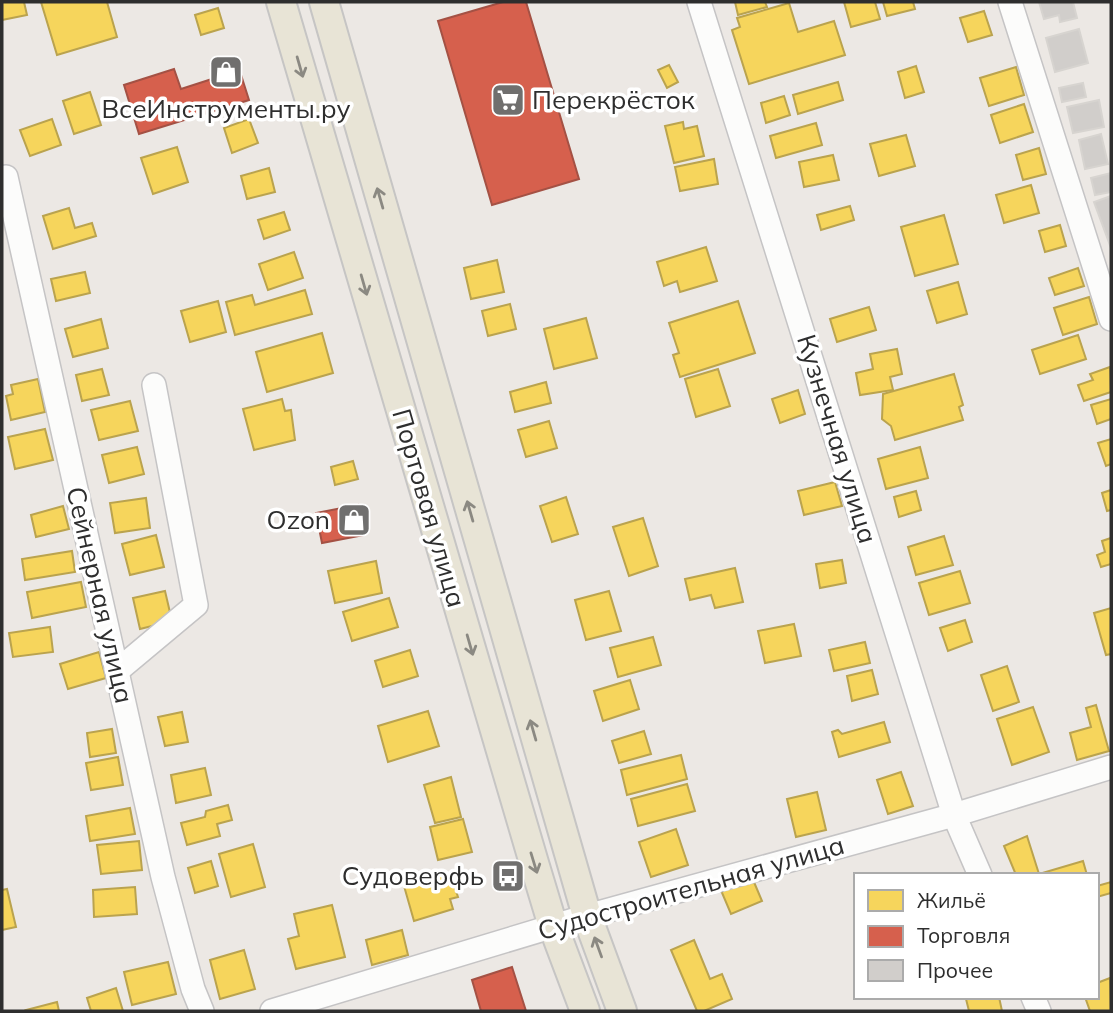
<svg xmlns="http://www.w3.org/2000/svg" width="1113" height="1013" font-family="Mulish,sans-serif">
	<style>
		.homes { fill: #f6d55c; stroke: #baa34e; stroke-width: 2 }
		.shops { fill: #d6604d; stroke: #a45144; stroke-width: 2 }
		.building { fill: #d1cecb; stroke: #d7d4d0; stroke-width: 2 }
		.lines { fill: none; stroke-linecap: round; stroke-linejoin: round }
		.minor-casing { stroke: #c5c4c5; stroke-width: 26 }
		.major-casing { stroke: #c6c5c4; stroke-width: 32 }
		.minor { stroke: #fcfcfb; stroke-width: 23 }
		.major { stroke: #e8e4d6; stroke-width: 28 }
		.oneway { stroke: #8b8982 }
		.labels { text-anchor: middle; stroke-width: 7; stroke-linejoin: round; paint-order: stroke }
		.poi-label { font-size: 26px; fill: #2e2e2e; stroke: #fff; text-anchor: end }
		.street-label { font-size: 26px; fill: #2e2e2e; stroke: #fff }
	</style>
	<rect width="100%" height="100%" fill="#ece8e4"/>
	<g class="homes">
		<polygon points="2,2 24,2 27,15 2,20"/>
		<polygon points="41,2 107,2 117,37 57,55"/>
		<polygon points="735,2 765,2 767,7 738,15"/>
		<polygon points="844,2 875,2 880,19 851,27"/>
		<polygon points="883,2 913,2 915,9 887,16"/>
		<polygon points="789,3 798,32 834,21 845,55 749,84 732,30 740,27 737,18"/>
		<polygon points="218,8 224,28 201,35 195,15"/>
		<polygon points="984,11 992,35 968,42 960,18"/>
		<polygon points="669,65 678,82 667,88 658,70"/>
		<polygon points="916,66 924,92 905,98 898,72"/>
		<polygon points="1016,67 1024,95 989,106 980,78"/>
		<polygon points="838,82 843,100 798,114 793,95"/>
		<polygon points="90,92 101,125 74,134 63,101"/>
		<polygon points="784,96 790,115 766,123 761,103"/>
		<polygon points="1024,104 1033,132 1000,143 991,115"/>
		<polygon points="52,119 61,145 30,156 20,130"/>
		<polygon points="249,119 258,143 232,153 224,128"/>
		<polygon points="683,122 684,129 697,126 704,156 674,163 665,126"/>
		<polygon points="816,123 822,145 776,158 770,136"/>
		<polygon points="906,135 915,166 879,176 870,144"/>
		<polygon points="177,147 188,182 153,194 141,158"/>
		<polygon points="1039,148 1046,174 1023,180 1016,155"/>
		<polygon points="833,155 839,180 804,187 799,162"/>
		<polygon points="714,159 718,184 680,191 675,167"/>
		<polygon points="269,168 275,192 247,199 241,176"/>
		<polygon points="1031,185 1039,213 1004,223 996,195"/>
		<polygon points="850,206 854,220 821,230 817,215"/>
		<polygon points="69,208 75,228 92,223 96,236 53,249 43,216"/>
		<polygon points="284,212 290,230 264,239 258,220"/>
		<polygon points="944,215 958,264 915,276 901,227"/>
		<polygon points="1060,225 1066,246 1045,252 1039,231"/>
		<polygon points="706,247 717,281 680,292 677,281 664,286 657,262"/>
		<polygon points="294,252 303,278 268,290 259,264"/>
		<polygon points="497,260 504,292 471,299 464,268"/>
		<polygon points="1078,268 1084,286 1055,295 1049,278"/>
		<polygon points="85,272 90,293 56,301 51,279"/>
		<polygon points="958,282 967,314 937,323 927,291"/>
		<polygon points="305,290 312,314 235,335 226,302 252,295 255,305"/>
		<polygon points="1089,297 1097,324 1063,335 1054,308"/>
		<polygon points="218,301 226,332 190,342 181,311"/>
		<polygon points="738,301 755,353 680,377 673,355 679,353 669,323"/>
		<polygon points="510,304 516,329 488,336 482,311"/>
		<polygon points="869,307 876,330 837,342 830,319"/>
		<polygon points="586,318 597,358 554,369 544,329"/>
		<polygon points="101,319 108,348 73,357 65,329"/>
		<polygon points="322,333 333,373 267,392 256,352"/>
		<polygon points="1078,335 1086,359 1040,374 1032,350"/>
		<polygon points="897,349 902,374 890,377 893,390 860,395 856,373 873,369 870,354"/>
		<polygon points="1110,367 1111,392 1084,401 1078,385 1093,380 1090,374"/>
		<polygon points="102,369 109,395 82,401 76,375"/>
		<polygon points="718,369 730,406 696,417 685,379"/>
		<polygon points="954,374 963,405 959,407 963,420 895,440 891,426 882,419 883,394"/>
		<polygon points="38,379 45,412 11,420 6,396 13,394 11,385"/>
		<polygon points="546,382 551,403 515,412 510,392"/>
		<polygon points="798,390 805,414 780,423 772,399"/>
		<polygon points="282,399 285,411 291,410 295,440 254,450 243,409"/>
		<polygon points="1111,399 1111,419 1097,424 1091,405"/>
		<polygon points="130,401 138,431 99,440 91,410"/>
		<polygon points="549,421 557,448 526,457 518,430"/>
		<polygon points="45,429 53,460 15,469 8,437"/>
		<polygon points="1111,439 1111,464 1106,466 1098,443"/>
		<polygon points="137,447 144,474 109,483 102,455"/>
		<polygon points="920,447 928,478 886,489 878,459"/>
		<polygon points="353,461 358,479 335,485 331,467"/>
		<polygon points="835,482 842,506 804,515 798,491"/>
		<polygon points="1111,490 1111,510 1107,511 1102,493"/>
		<polygon points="916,491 921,510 899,517 894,497"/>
		<polygon points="566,497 578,534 552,542 540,506"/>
		<polygon points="146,498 150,528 115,533 110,503"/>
		<polygon points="63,506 69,529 36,537 31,515"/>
		<polygon points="643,518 658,566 629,576 613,527"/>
		<polygon points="156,535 164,567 130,575 122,544"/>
		<polygon points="944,536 953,565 916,575 908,547"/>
		<polygon points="1111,538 1111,564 1101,567 1097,555 1105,552 1102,541"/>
		<polygon points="72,551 75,572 25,580 22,559"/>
		<polygon points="842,560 846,583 820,588 816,564"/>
		<polygon points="376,561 382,593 335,603 328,571"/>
		<polygon points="735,568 743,602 715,608 711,595 690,600 685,579"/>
		<polygon points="960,571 970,603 929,615 919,583"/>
		<polygon points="81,582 86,607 32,618 27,592"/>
		<polygon points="165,591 172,621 140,629 133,598"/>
		<polygon points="609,591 621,631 586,640 575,600"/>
		<polygon points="389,598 398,627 352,641 343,612"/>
		<polygon points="1111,608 1111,656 1111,654 1106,655 1094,613"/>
		<polygon points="965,620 972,642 948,651 940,628"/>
		<polygon points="794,624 801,656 765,663 758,631"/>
		<polygon points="50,627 53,652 13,657 9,633"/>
		<polygon points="653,637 661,665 618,677 610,648"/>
		<polygon points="865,642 870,663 834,671 829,650"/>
		<polygon points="410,650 418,676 383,687 375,661"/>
		<polygon points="99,652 106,678 68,689 60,664"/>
		<polygon points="1007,666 1019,702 993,711 981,675"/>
		<polygon points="872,670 878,694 852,701 847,676"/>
		<polygon points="630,680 639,709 603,721 594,691"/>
		<polygon points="1096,705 1109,751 1077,760 1070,733 1091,727 1086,708"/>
		<polygon points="1033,707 1049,752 1012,765 997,719"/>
		<polygon points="428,711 439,746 388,762 378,726"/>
		<polygon points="182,712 188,742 165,746 158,717"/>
		<polygon points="884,722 890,742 839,757 832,732 838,730 842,734"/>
		<polygon points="112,729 116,753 90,757 87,733"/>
		<polygon points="644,731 651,754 619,763 612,741"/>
		<polygon points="681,755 687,779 627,795 621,770"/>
		<polygon points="118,757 123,785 91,790 86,763"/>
		<polygon points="205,768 211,795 176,803 171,775"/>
		<polygon points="901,772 913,806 888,814 877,780"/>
		<polygon points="451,777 461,817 435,823 424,785"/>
		<polygon points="687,784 695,811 638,826 631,799"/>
		<polygon points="817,792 826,830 796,837 787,799"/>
		<polygon points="228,805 232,820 217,824 220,836 187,845 181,823 205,817 206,811"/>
		<polygon points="130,808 135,834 90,841 86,816"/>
		<polygon points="463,819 472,852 438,860 430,827"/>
		<polygon points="676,829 688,865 651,877 639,842"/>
		<polygon points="1027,836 1039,874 1016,875 1004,846"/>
		<polygon points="139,841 142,870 101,874 97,845"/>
		<polygon points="253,844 265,887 231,897 219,854"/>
		<polygon points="211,861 218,886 195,893 188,868"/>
		<polygon points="1083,861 1087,875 1040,875 1039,874"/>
		<polygon points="444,874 447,884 453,882 458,897 450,899 453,909 414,921 404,886"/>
		<polygon points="751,875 762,901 731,914 720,888"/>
		<polygon points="1111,882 1111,893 1097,897 1097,886"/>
		<polygon points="135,887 137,914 94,917 93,890"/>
		<polygon points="7,889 16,927 2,930 2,890"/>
		<polygon points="332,905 345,957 296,969 288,939 299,936 294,914"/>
		<polygon points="402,930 408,955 372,965 366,940"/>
		<polygon points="694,940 710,979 722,974 732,999 704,1011 697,1011 671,950"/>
		<polygon points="244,950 255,989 220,999 210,960"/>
		<polygon points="168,962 176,994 132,1005 124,972"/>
		<polygon points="1110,978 1111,1011 1090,1011 1085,997 1097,997 1097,983"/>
		<polygon points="116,988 123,1011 91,1011 87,998"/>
		<polygon points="972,997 999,997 1002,1011 969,1011 966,999"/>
		<polygon points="57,1002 59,1011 27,1011 26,1010"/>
	</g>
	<g class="shops">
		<polygon points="503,2 526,2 579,179 492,205 438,21"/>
		<polygon points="236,59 249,100 139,134 124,85 174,69 181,89 215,78 211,66"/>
		<polygon points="358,505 364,535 322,543 316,513"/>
		<polygon points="512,967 526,1011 481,1011 472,980"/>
	</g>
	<g class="building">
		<polygon points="1039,2 1073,2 1077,18 1060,22 1059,15 1044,19"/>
		<polygon points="1079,29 1088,63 1055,72 1046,38"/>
		<polygon points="1083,83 1086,97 1062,102 1059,88"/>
		<polygon points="1099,100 1104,127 1073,133 1067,107"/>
		<polygon points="1101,134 1108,164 1085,169 1079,140"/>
		<polygon points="1111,173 1111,192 1095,195 1091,178"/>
		<polygon points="1111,196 1111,248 1094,202"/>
	</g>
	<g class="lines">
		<defs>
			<g id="minor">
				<polyline points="699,2 954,815 980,875"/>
				<polyline points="1010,2 1111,319"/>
				<polyline points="6,177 163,877 193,989 202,1011"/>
				<polyline points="117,671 196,605 154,385"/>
				<polyline points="1033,997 1039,1011"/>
				<polyline points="272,1011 587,916 954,815 1111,767"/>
			</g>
			<g id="major">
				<polyline points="281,2 534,863 553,926 585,1011"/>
				<polyline points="324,2 587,916 622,1011"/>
			</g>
		</defs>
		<use href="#minor" class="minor-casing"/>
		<use href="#major" class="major-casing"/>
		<use href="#minor" class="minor"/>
		<use href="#major" class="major"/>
	</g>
	<defs><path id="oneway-shaft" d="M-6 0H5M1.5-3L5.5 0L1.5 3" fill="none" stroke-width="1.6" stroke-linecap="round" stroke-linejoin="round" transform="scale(1.75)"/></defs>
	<g class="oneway">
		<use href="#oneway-shaft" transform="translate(300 67) rotate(74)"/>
		<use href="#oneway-shaft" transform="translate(380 198) rotate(-106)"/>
		<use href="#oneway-shaft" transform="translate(364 285) rotate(74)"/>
		<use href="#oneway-shaft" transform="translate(470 511) rotate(-106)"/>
		<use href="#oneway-shaft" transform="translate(470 645) rotate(74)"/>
		<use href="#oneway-shaft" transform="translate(533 730) rotate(-106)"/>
		<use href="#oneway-shaft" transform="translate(534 863) rotate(73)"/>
		<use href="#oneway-shaft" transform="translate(598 947) rotate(-110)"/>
	</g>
	<defs>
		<symbol id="shop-square" viewBox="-11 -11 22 22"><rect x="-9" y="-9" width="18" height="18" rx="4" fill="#706f6e" stroke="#fff"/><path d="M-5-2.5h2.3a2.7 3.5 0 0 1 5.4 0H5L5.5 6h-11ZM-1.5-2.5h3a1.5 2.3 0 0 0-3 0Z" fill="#fff"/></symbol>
		<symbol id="supermarket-square" viewBox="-11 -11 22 22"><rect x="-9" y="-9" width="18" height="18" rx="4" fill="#706f6e" stroke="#fff"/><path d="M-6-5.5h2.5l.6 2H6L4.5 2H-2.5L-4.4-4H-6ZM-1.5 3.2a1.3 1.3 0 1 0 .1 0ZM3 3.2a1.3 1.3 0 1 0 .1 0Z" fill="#fff"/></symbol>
		<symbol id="bus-square" viewBox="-11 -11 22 22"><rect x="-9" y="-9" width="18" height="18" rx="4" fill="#706f6e" stroke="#fff"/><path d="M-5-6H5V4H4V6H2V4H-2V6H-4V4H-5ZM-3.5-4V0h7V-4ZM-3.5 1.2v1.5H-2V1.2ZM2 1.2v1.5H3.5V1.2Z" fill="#fff"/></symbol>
	</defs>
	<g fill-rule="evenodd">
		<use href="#shop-square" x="207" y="53" width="38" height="38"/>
		<use href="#supermarket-square" x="489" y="81" width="38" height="38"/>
		<use href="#shop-square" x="335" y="501" width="38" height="38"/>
		<use href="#bus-square" x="489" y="857" width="38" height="38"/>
	</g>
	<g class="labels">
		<g class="poi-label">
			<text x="532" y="109" text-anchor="start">Перекрёсток</text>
			<text x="226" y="118" text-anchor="middle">ВсеИнструменты.ру</text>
			<text x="330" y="529">Ozon</text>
			<text x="484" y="885">Судоверфь</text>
		</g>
		<g class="street-label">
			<text transform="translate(837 439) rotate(73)" y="9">Кузнечная улица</text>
			<text transform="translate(429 508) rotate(74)" y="9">Портовая улица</text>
			<text transform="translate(100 595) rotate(77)" y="9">Сейнерная улица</text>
			<text transform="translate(691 888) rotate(-16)" y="9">Судостроительная улица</text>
		</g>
	</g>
	<rect width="1113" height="1013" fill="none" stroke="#2e2e2e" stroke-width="7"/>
	<rect x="854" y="873" width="245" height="126" fill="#ffffff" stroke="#ababab" stroke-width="2"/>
	<rect x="868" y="890" width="35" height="21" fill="#f6d55c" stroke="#ababab" stroke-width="2"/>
	<text x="917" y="908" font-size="21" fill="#2e2e2e">Жильё</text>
	<rect x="868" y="926" width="35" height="21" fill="#d6604d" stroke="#ababab" stroke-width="2"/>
	<text x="917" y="943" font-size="21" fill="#2e2e2e">Торговля</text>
	<rect x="868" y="960" width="35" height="21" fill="#d1cecb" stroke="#ababab" stroke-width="2"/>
	<text x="917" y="978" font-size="21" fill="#2e2e2e">Прочее</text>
</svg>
